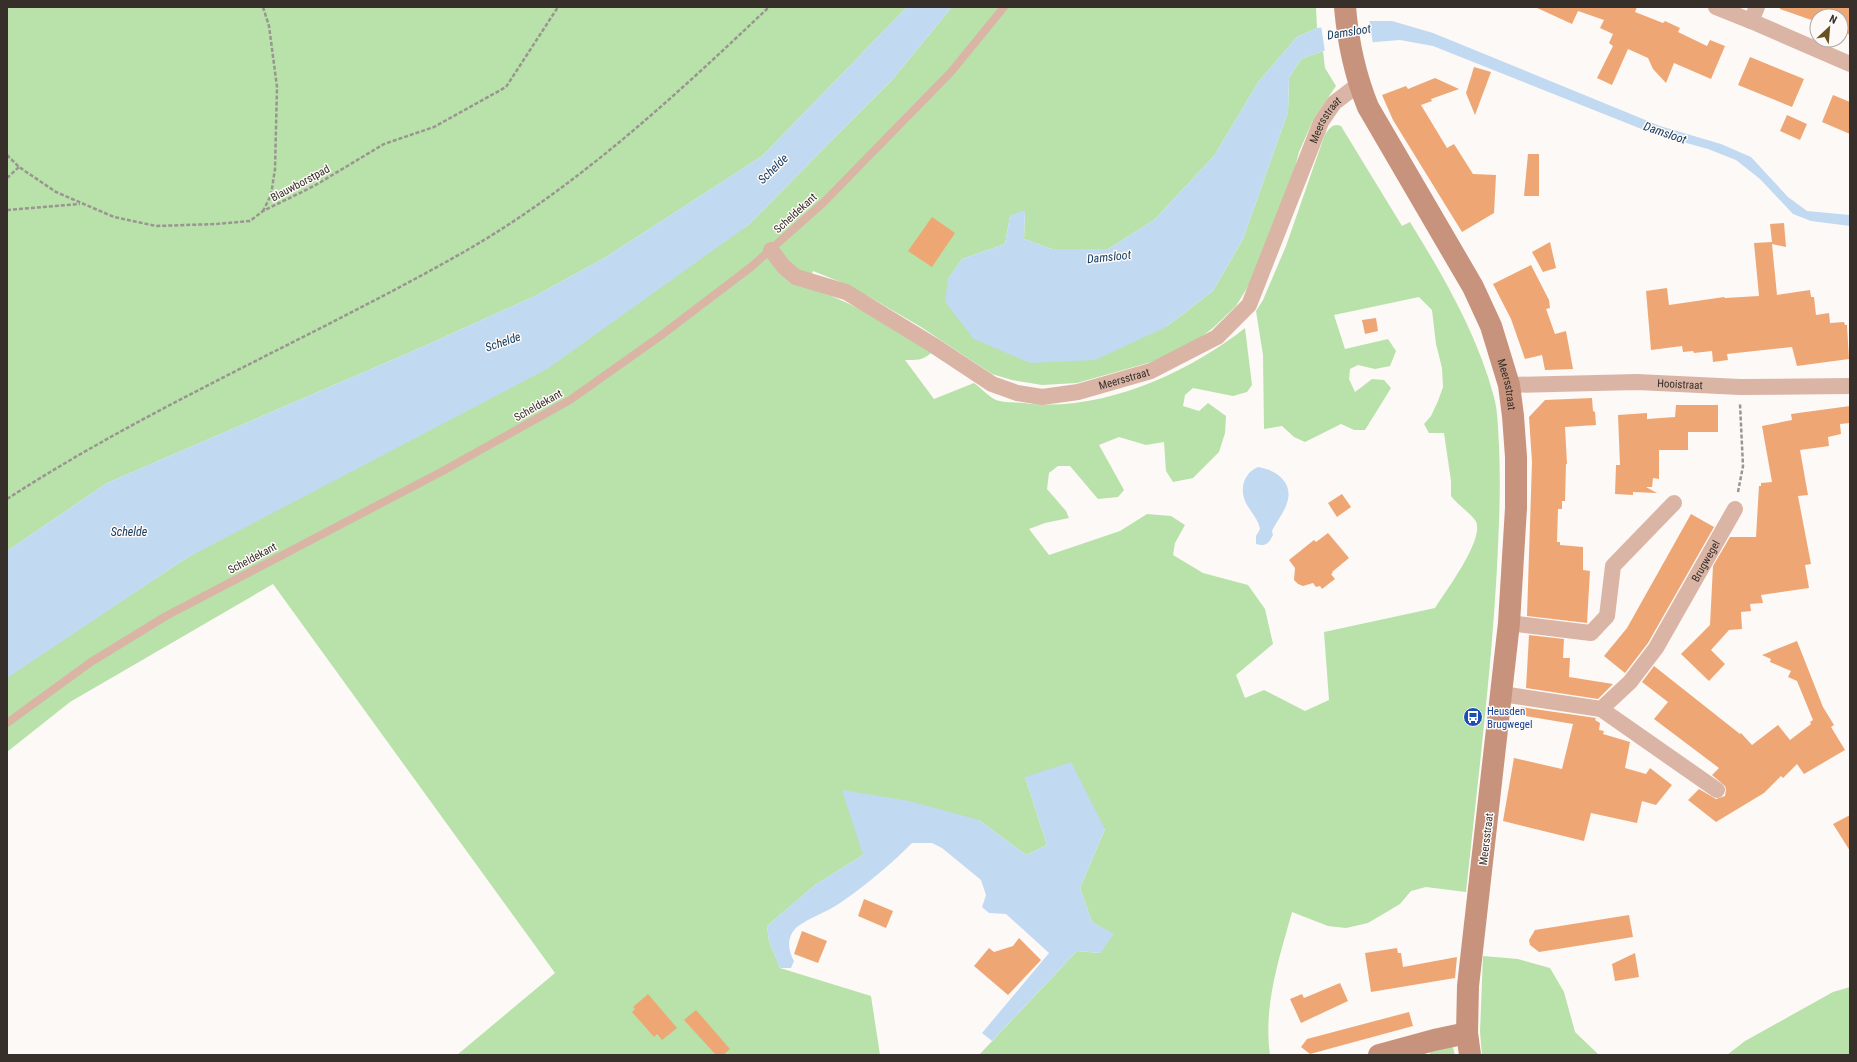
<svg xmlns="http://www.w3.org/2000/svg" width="1857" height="1062" font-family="'Roboto Condensed',sans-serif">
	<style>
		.green { fill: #b8e2a9 }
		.water { fill: #c2d9f2 }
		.pier { fill: #fdf9f7 }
		.building { fill: #eea774 }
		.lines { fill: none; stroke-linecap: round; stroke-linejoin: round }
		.path { stroke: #9a9591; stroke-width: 2.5; stroke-dasharray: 4 2; stroke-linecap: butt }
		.lane { stroke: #dab5a6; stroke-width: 8 }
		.street { stroke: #dab5a6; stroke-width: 16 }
		.secondary { stroke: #c8937c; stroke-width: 22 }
		.labels { text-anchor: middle; stroke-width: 3; stroke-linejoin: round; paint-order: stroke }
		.street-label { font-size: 11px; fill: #362f2a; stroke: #fdf9f7 }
		.transit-label { font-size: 11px; fill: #164399; stroke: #fdf9f7; text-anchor: start }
		.water-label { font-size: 12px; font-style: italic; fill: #153d64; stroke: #fdf9f7 }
	</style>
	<rect width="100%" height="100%" fill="#fdf9f7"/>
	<g class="green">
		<polygon points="7,7 907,7 762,156 606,257 535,296 420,348 107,483 7,551"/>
		<path d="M952 7H1316L1317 28 1297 37 1259 81 1214 156 1154 220 1108 249H1052L1024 239 1025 211 1010 216 1005 244 962 259 948 279 1166 327 1213 291 1243 239 1288 112 1289 78 1301 59 1323 51 1325 68 1336 86 1314 118 1299 152 1294 171 1252 280 1236 306 1213 328 1193 343 1155 361 1077 383 1042 385 1012 380 992 374 921 327 873 299 843 283 813 271 807 288C852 300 892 328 932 352 923 361 916 360 905 360L934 399 974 383C981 388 989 397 996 400 1004 403 1015 402 1024 403 1099 413 1187 374 1245 328L1252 385 1247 392 1233 396 1193 388 1185 395 1183 406 1199 411 1208 403 1226 416 1225 433 1219 452 1193 478 1173 482 1166 471 1164 442 1146 445 1119 437 1099 445 1124 490 1118 497 1098 499 1070 466H1058L1049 473 1047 489 1066 511 1069 518 1045 523 1029 529 1049 555 1120 531 1147 514 1171 516 1185 525 1175 543 1173 555 1203 573 1248 585 1265 609 1273 644 1236 675 1245 698 1264 690 1305 711 1329 700 1324 632 1435 608C1445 592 1487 537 1475 520 1470 513 1457 504 1451 496V481L1444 433H1429L1424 424 1431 416 1438 401 1443 387 1442 368 1436 344 1432 310 1419 297 1334 315 1345 349 1388 339 1396 351 1390 366 1375 369 1358 365 1350 369 1349 379 1355 392 1372 379 1384 380 1391 388 1365 430H1354L1341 424 1305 442 1294 437 1282 426 1264 429 1263 355 1256 311 1263 300 1286 246 1325 134C1330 128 1333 123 1341 126L1402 226 1410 222C1444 277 1477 334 1494 397 1498 412 1498 429 1499 445 1500 471 1500 496 1499 522 1495 645 1479 769 1466 892L1426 887 1411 891 1400 904 1368 923 1346 928 1328 926 1292 912C1279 959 1263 1006 1270 1055H979L1077 951 1100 953 1113 934 1092 922 1080 888 1105 829 1025 777 1047 845 1026 855 979 820 863 855 815 885 767 926 769 941 780 968 871 996 880 1055H457L555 973 273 584 70 702 7 752V678L10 675 185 559 747 226 892 80Z"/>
		<polygon points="1483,956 1518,959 1550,968 1564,992 1575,1032 1599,1055 1482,1055 1480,1032"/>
		<polygon points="1850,987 1850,1055 1727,1055 1745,1041 1833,992"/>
		<polygon points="1452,1044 1455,1055 1430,1055 1430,1051"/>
	</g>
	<g class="water">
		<polygon points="907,7 952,7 892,80 747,226 547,369 185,559 7,678 7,551 107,483 420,348 535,296 606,257 762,156"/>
		<polygon points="1371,21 1392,21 1433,33 1660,126 1721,144 1751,157 1788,197 1807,211 1850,215 1850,226 1811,221 1793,214 1760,179 1736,160 1708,149 1654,134 1433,46 1400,40 1375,42 1323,51 1301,59 1289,78 1288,112 1243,239 1213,291 1166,327 1095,360 1030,363 974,339 945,302 948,279 962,259 1005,244 1010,216 1025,210 1024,239 1052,249 1108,249 1154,220 1214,156 1259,81 1297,37 1317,28"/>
		<path d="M1258 467C1277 470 1294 483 1287 503 1284 513 1276 522 1272 531L1273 535C1269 543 1266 547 1256 544V536L1260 529C1258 517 1247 509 1244 498 1240 485 1246 472 1258 467Z"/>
		<path d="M1071 762 1105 829 1080 888 1092 922 1114 934 1100 953 1077 951 992 1041 982 1033 1049 953 1006 914 989 913 982 907 986 895 981 880 942 848 932 843H912C890 865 866 885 840 903 827 912 810 917 797 927 786 937 788 950 794 961L791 968H780L769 941 767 926 815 885 863 855 842 790 909 801 979 820 1026 855 1047 845 1025 777Z"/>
	</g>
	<polygon class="pier" points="1369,19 1373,44 1325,52 1321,25"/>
	<g class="building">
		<polygon points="1535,7 1637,7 1635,12 1663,23 1665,21 1680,28 1678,32 1707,46 1710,40 1725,46 1711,79 1674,63 1666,83 1653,69 1648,58 1628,49 1612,85 1597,78 1613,46 1609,43 1613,34 1600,28 1604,20 1578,11 1572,24"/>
		<polygon points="1780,7 1850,7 1850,35 1841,31 1841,16 1817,16 1817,22 1780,9"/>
		<polygon points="1750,57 1804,79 1792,107 1738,85"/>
		<polygon points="1474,67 1491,72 1475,115 1466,93"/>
		<polygon points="1435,78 1459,89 1431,99 1432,101 1421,105 1447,148 1454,144 1473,174 1496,175 1494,213 1462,232 1393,120 1382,95 1406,86 1408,89"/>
		<polygon points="1833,95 1850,102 1850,134 1822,122"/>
		<polygon points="1787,115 1807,124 1800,140 1780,131"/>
		<polygon points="1528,154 1539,154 1539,196 1524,196"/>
		<polygon points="932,217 955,233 932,267 908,251"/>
		<polygon points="1784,223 1786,247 1772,244 1777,295 1810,290 1811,297 1814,297 1816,315 1829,313 1830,323 1844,322 1845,325 1847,325 1849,359 1797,366 1792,347 1727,354 1728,360 1713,362 1712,351 1694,353 1693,351 1683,352 1682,346 1651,350 1646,291 1667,288 1669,305 1724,297 1725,298 1759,296 1754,243 1772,242 1770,224"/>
		<polygon points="1550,242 1556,268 1543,272 1532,252"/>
		<polygon points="1531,265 1549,300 1550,308 1546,309 1555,334 1566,331 1573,369 1545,370 1542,355 1525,359 1511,319 1493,284"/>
		<polygon points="1376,318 1378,331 1365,334 1362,320"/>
		<polygon points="1592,398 1593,411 1595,412 1596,425 1565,427 1567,464 1566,464 1565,501 1562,501 1562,509 1558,509 1557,542 1560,542 1560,545 1583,547 1583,570 1590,571 1587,623 1527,616 1532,462 1529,417 1545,400"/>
		<polygon points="1676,405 1718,405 1718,432 1688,432 1688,450 1659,450 1659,479 1653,478 1652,487 1646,487 1657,493 1633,492 1633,495 1615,494 1616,465 1620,465 1618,415 1647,413 1647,419 1675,417"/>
		<polygon points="1850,406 1850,423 1840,424 1841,434 1828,437 1829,446 1800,450 1808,495 1798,496 1811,564 1805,565 1809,588 1761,595 1763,603 1750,604 1751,611 1741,612 1742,629 1729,630 1711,650 1725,664 1709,681 1681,654 1710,625 1713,566 1730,537 1756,537 1759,486 1761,486 1761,483 1772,482 1762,426 1792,420 1791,414"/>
		<polygon points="1342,494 1351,507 1337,517 1328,503"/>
		<polygon points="1691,514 1714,527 1648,643 1625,673 1604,656 1627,628"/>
		<polygon points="1328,533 1349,558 1332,572 1333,573 1331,574 1335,579 1322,589 1320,586 1316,587 1313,583 1303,586 1298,584 1294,580 1295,568 1289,560 1314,540 1316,542"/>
		<polygon points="1529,635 1564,639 1563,658 1570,658 1569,677 1613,684 1598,699 1526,688"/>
		<polygon points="1797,641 1823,707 1834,725 1831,727 1845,750 1804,774 1797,764 1783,778 1781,776 1764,793 1716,822 1688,800 1699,789 1716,799 1725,796 1726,790 1725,786 1712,775 1719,768 1654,719 1668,702 1642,682 1654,666 1740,734 1741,733 1752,745 1778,725 1790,740 1811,724 1810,722 1813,720 1797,681 1788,677 1791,671 1770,662 1771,659 1762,655"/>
		<polygon points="1521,707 1596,718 1595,720 1600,723 1599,730 1604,731 1603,734 1630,742 1625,768 1646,774 1650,768 1672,785 1656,805 1642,801 1637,823 1591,813 1584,841 1503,821 1514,758 1562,769 1573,724 1520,715"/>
		<polygon points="1850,815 1850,851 1833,824"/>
		<polygon points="864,899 893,911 886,928 858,916"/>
		<polygon points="1629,915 1633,937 1539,952 1530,945 1529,940 1535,930"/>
		<polygon points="802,931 827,941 818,963 794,954"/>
		<polygon points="1019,938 1041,960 1008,995 974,966 989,948 994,952 1013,946"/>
		<polygon points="1397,948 1398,953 1401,953 1403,967 1457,957 1455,978 1371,992 1365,953"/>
		<polygon points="1635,953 1639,977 1615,981 1612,964"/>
		<polygon points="1340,983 1348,1001 1301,1023 1290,999 1302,994 1304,998"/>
		<polygon points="648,994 677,1028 662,1040 657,1034 654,1037 632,1012 635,1009 633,1007"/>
		<polygon points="696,1010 730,1049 723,1055 716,1055 684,1020"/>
		<polygon points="1409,1012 1413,1026 1310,1054 1301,1047 1307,1039"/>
	</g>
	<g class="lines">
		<g class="path">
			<polyline points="263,7 269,26 277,87 275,169 271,195 263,211"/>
			<polyline points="7,155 19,167 56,192 114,217 156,226 216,224 250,221 263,211 314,186 384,144 434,127 506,87 558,7"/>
			<polyline points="7,178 19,167"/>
			<polyline points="7,210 80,204"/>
			<polyline points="1738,492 1743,466 1740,404"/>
			<path d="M7 499C152 405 312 338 462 253 576 188 674 97 769 7"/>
		</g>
		<polyline class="lane" points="7,723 91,662 166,616 441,472 570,400 659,337 751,267 823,203 951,72 1004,7"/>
		<g class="street">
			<polyline points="1716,7 1751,21"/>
			<polyline points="1757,7 1751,21 1850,64"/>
			<path id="s1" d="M771 250 784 267 796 277 846 292 933 345 992 384 1017 393 1042 397 1078 392 1151 371 1217 337 1249 305 1321 122 1334 103 1359 84"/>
			<path id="s2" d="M1509 385 1637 382 1740 387 1850 386"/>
			<polyline points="1509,623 1591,633 1607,616 1613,566 1674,503"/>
			<polyline points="1502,694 1601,709"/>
			<path id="s3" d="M1717 790 1601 709 1630 682 1656 648 1735 509"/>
		</g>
		<g class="secondary">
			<path id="s4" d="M1345 7C1348 42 1355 75 1368 107L1473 287 1491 326 1509 385 1513 416 1516 457V508L1509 623 1468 986 1467 1033 1470 1055"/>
			<polyline points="1379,1055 1434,1040 1467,1033"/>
		</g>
	</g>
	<defs>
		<symbol id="bus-disc" viewBox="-11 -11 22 22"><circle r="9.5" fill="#1a4fb4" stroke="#fdf9f7"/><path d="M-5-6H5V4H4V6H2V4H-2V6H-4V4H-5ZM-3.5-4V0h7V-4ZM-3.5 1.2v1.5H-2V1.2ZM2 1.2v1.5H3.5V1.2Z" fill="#fff"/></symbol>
	</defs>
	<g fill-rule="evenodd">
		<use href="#bus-disc" x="1462" y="706" width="22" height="22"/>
	</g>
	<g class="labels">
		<g class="street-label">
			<text dy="4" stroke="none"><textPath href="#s1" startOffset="746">Meersstraat</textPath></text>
			<text transform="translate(300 183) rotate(-28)" y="4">Blauwborstpad</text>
			<text transform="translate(795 213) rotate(-42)" y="4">Scheldekant</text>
			<text dy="4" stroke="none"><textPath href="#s1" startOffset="398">Meersstraat</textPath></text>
			<text dy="4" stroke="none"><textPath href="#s4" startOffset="415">Meersstraat</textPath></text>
			<text dy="4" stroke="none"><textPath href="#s2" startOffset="171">Hooistraat</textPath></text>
			<text transform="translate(538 405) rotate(-29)" y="4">Scheldekant</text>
			<text transform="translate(252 558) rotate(-28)" y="4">Scheldekant</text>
			<text dy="4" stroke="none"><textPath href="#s3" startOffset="324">Brugwegel</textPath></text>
			<text transform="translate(1486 839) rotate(-83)" y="4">Meersstraat</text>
		</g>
		<g class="transit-label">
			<text x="1487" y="715">Heusden<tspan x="1487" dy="13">Brugwegel</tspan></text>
		</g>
		<g class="water-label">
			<text transform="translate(1349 32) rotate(-9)" y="4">Damsloot</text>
			<text transform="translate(1665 133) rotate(19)" y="4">Damsloot</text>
			<text transform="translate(773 169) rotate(-44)" y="4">Schelde</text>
			<text transform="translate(1109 257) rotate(-6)" y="4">Damsloot</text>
			<text transform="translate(503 342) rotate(-19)" y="4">Schelde</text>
			<text x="129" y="536">Schelde</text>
		</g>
	</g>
	<rect width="1857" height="1062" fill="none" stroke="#362f2a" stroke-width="16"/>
	<g transform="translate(1829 28) rotate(26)"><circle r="19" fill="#fdf9f7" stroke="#ada8a5"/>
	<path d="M0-3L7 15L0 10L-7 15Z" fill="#695222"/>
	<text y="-6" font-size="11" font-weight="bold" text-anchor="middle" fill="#362f2a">N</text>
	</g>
</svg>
